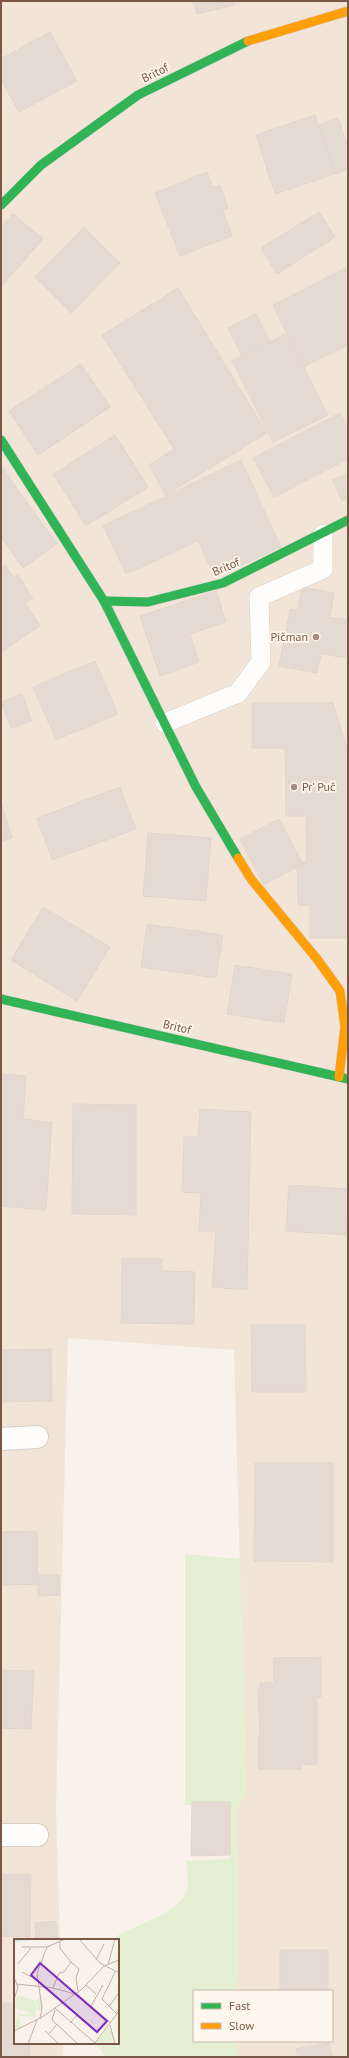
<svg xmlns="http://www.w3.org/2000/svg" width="349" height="2058" font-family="'PT Sans',sans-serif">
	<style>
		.residential { fill: #f2e5d8 }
		.green { fill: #e5efd4 }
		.building { fill: #e5dad2; stroke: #e2d5cc }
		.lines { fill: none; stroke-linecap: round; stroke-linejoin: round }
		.lane-casing { stroke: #d7cec8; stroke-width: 20 }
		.street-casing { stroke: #d7cec8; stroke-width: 24 }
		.fast-casing { stroke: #d8cec8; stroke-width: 10 }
		.slow-casing { stroke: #d8cec8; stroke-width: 10 }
		.lane { stroke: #fefdfc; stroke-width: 19 }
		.street { stroke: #fefdfc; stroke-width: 22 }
		.fast { stroke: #30b455; stroke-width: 9 }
		.slow { stroke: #ff9f0a; stroke-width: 9 }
		.poi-dot { fill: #a68e81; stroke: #fff7ed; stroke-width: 1.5 }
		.labels { text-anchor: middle; stroke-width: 3.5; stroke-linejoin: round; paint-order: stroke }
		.street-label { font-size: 12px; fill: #7a5848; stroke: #fff7ed }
		.poi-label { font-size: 12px; fill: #7a5848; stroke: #fff7ed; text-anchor: end }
		.inset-river { fill: none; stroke: #cbe8ea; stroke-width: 2 }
		.inset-road { fill: none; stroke: #c2afa5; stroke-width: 1 }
		.view { fill: #7b2cbf; fill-opacity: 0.15; stroke: #7b2cbf; stroke-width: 2 }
		.inset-edge { fill: none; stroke: #7a5848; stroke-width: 2 }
	</style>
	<rect width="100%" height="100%" fill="#f8f2eb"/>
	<polygon class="residential" points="1,1 348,1 348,2057 238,2057 238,2041 332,2041 332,1991 238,1991 237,1807 246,1794 234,1350 68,1338 56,1811 60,1940 15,1940 15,2043 62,2043 63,2057 1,2057"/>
	<path class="green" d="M185 1554 240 1559 246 1794 237 1807 238 1991H194V2041H238V2057H105L96 2043H118V1940H112C133 1922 185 1917 188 1883 188 1876 187 1868 186 1861L229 1859V1806L185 1805Z"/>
	<g class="building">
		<polygon points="194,1 234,1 235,5 197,14"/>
		<polygon points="50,32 77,81 19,112 1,79 1,59"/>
		<polygon points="315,115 335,174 275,194 256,135"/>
		<polygon points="338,118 348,147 348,169 335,174 319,125"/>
		<polygon points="207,172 213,187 220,185 228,208 223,210 232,236 180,256 155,193"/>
		<polygon points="319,212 335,237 277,274 261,248"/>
		<polygon points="13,214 43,239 1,287 1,228"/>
		<polygon points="84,227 120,263 71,313 35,277"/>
		<polygon points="348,267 348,345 303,367 273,305"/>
		<polygon points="178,288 267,433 166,495 149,465 174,449 102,335"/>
		<polygon points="256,314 270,342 242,356 228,328"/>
		<polygon points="287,333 328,415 273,442 232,361"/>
		<polygon points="81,364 110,407 38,455 9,411"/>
		<polygon points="340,413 348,428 348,459 274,497 253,458"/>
		<polygon points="115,435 148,487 86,526 53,474"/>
		<polygon points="241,460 281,547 215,577 198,541 126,574 103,526"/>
		<polygon points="1,466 57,544 23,568 1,537"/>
		<polygon points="348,474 348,498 342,501 333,480"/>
		<polygon points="5,565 14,578 18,575 33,598 25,603 40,626 1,652 1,568"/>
		<polygon points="302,587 334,593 330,617 348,620 348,658 321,654 317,673 279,666 290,609 298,610"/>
		<polygon points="216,591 226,622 190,634 199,662 160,676 140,616"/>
		<polygon points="95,661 118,714 56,740 33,687"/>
		<polygon points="22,694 32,721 11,728 1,702"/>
		<polygon points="252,703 333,703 348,751 348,938 310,938 310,905 298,905 297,867 303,864 301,862 307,862 306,816 286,816 285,748 252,748"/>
		<polygon points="120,787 136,829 52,860 37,818"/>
		<polygon points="1,802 12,838 1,841"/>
		<polygon points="279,819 303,864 264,885 240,839"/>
		<polygon points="148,833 211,838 206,901 143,896"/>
		<polygon points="43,907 110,947 77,1001 11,960"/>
		<polygon points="147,924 223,935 216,978 141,967"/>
		<polygon points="235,965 292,974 284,1023 227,1014"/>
		<polygon points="1,1074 26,1076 23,1119 52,1122 46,1210 1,1206"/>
		<polygon points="73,1104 136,1105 136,1215 72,1214"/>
		<polygon points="200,1109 251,1112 247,1290 212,1287 216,1231 199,1231 201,1193 182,1192 184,1137 198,1137"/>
		<polygon points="289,1185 348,1189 347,1235 286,1231"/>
		<polygon points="122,1258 162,1259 162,1271 195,1272 194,1324 121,1323"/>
		<polygon points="251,1325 305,1325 306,1392 252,1392"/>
		<polygon points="51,1349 52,1401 1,1402 1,1350"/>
		<polygon points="255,1463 333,1463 333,1562 254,1561"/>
		<polygon points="37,1531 38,1575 59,1575 60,1595 38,1596 38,1584 1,1585 1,1532"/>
		<polygon points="321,1657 321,1697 317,1697 317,1765 302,1764 302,1769 258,1769 258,1737 260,1737 258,1690 260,1690 260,1683 274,1683 273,1658"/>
		<polygon points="1,1670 34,1671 31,1729 1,1728"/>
		<polygon points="192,1802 230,1802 230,1855 191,1856"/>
		<polygon points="1,1874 31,1875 30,1937 1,1936"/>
		<polygon points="56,1921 58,1940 36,1940 35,1923"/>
		<rect x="280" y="1950" width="48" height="41"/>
		<polygon points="1,2003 15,2003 15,2043 30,2043 30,2057 1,2057"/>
		<polygon points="329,2043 332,2057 298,2057 296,2049"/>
	</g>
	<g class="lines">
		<defs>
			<polyline id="lane" points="165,723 238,693 261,662 259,597 323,569 323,534"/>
			<g id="street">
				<polyline points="1,1439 37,1437"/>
				<polyline points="1,1835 37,1835"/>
			</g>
			<g id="fast">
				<polyline points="1,205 41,165 138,95 248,41"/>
				<polyline points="1,440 104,601 196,787 238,858"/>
				<polyline points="104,601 148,602 223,583 348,520"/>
				<polyline points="1,999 348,1079"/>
			</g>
			<g id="slow">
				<polyline points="248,41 348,11"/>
				<polyline points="238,858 251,879 317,959 340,991 345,1027 339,1077"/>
			</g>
		</defs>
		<use href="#lane" class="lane-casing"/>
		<use href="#street" class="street-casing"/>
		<use href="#fast" class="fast-casing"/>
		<use href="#slow" class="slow-casing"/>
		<use href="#lane" class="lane"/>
		<use href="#street" class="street"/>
		<use href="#fast" class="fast"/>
		<use href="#slow" class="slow"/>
	</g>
	<g class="poi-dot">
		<circle cx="316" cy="637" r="4"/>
		<circle cx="294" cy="787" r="4"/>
	</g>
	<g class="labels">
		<g class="street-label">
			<text transform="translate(155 73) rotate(-26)" y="4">Britof</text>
			<text transform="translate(226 567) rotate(-23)" y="4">Britof</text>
			<text transform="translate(177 1027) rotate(13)" y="4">Britof</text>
		</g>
		<g class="poi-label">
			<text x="308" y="641">Pičman</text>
			<text x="302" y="791" text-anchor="start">Pr' Puč</text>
		</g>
	</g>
	<g transform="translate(14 1939)">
		<rect width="105" height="105" fill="#f8f2eb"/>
		<path d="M4 56 22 62 26 57 28 72 24 71V64L21 75 22 78 5 77 7 88 0 91 4 75H19L0 69ZM95 88 99 96 96 99 99 98 101 105H81Z" fill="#e5efd4"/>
		<path class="inset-river" d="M0 2 17 0"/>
		<path class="inset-road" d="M65 0 86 24 105 34M7 8H33L51 0M82 21 90 5M57 23 65 30 62 39 64 52M4 25 17 9M94 26 101 0M8 33 23 41M101 33 88 60 103 75M0 38 4 48 0 61M3 45 39 49 61 55M72 46 82 55M39 49 45 34 50 33 57 23 46 9V3M62 54 97 84M77 67 89 46M95 68 105 53M41 69 81 104M41 71 38 81 64 105M26 80 28 69 23 34 33 8M56 84 64 75M96 86 101 105M0 92 28 78 67 51 90 27 105 21M31 92 45 105M35 95 43 85M81 104 105 72M14 105 23 81"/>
		<path class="view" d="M26 24 93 82 83 93 17 36Z"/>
		<rect width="105" height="105" class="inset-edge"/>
	</g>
	<rect width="349" height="2058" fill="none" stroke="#7a5848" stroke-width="4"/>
	<rect x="193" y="1990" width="140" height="52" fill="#fff7ed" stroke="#cab7ab"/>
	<rect x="201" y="2003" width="20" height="6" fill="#30b455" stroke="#cab7ab"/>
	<text x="229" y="2010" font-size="12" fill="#7a5848">Fast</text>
	<rect x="201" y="2023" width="20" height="6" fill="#ff9f0a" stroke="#cab7ab"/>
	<text x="229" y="2030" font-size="12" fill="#7a5848">Slow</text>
</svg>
